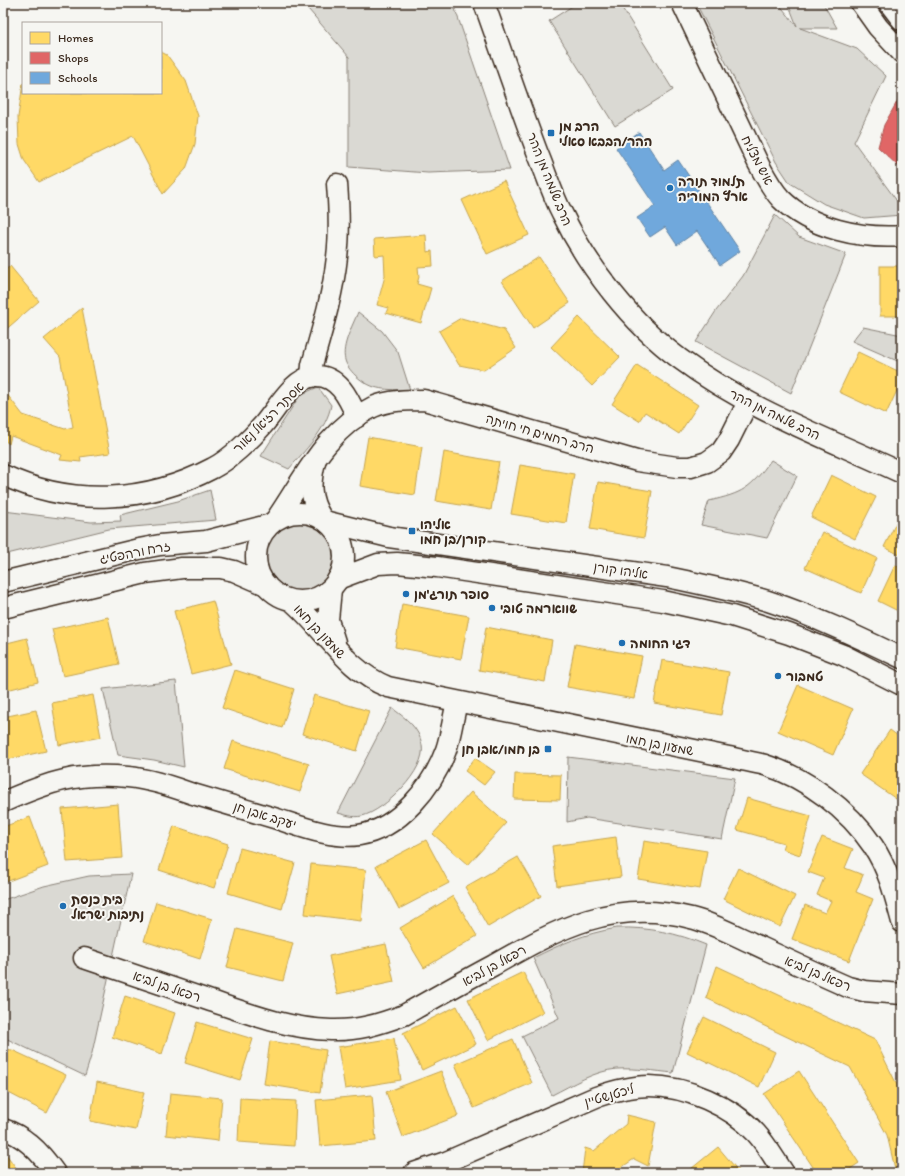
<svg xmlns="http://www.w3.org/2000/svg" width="905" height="1176" font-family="Itim,'Playpen Sans Hebrew',sans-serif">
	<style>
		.green { fill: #dad9d3; stroke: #8a8278 }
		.homes { fill: #ffd966; stroke: #c4a450 }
		.shops { fill: #e06666; stroke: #ae5450 }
		.schools { fill: #6fa8dc; stroke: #5f82a3 }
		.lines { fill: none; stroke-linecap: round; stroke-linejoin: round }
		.minor-casing { stroke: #3b2a1e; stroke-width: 23 }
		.minor { stroke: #f6f6f2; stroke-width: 20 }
		.poi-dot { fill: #1f6fb2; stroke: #f6f6f2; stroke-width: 1.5 }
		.labels { text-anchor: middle; stroke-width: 4; stroke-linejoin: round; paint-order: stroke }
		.poi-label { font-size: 13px; font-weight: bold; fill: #3b2a1e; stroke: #f6f6f2; text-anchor: start }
		.street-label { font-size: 13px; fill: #3b2a1e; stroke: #f6f6f2 }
	</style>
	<rect width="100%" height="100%" fill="#f6f6f2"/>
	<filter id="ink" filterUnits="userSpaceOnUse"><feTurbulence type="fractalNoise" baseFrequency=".025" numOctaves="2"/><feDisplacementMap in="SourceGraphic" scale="8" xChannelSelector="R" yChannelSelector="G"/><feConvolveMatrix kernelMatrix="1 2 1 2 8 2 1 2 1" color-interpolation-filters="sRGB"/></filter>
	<g filter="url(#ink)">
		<g class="green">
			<polygon points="303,3 453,3 510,170 428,173 349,167 349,57"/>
			<polygon points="577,3 619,3 673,90 615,126 549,21"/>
			<polygon points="696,3 778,3 797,26 788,3 823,3 837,28 800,28 857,49 886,76 854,142 902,208 902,215 864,218 824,204 790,183 776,162"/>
			<polygon points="775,215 799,237 846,254 791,393 696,342 716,311 743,276"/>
			<path d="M358 312 382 331 398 352 410 390C385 389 374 392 355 375 351 371 346 365 345 360 341 346 353 325 358 312Z"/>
			<polygon points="863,327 902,335 902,363 852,341"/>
			<path d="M318 387 331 405C327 429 304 451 289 469L261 456 300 395Z"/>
			<path d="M771 460 797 476 767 538 701 525 709 501C743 493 750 489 771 460Z"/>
			<polygon points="210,490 216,520 109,529 3,555 4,511 91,522 121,521 120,515 178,501"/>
			<circle cx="300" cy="557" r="36"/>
			<polygon points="176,681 184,767 154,760 118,755 103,689"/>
			<path d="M392 708C405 718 419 727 422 745 427 770 384 811 362 816 353 818 346 815 338 813Z"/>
			<polygon points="568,757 735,778 722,839 587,818 567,822"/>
			<polygon points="131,874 92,1053 85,1076 3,1037 3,900 44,886 89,876"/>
			<path d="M617 928C649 927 677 933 706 945L673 1073C655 1071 636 1068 617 1069 594 1071 572 1085 552 1095L522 1036 559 1018 533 958C563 943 583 934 617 928Z"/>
		</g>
		<g class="homes">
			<polygon points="161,52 167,55 186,81 198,116 195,144 186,169 163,194 133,136 39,182 24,160 19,144 18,117 23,83 23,93 161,93"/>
			<polygon points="504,181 529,235 487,254 462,200"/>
			<polygon points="426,235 427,252 432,251 433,266 418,267 419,277 417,284 431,288 421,323 386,313 388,308 377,305 385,276 384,255 375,256 374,239"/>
			<polygon points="539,257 570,303 533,328 502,281"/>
			<polygon points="10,266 39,301 3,332 3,272"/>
			<rect x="880" y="266" width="22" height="50"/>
			<polygon points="82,308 110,453 80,457 81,462 60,460 62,455 11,436 9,444 3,439 3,389 23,415 65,429 73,427 60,357 44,339"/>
			<polygon points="579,317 620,357 592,386 551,347"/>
			<polygon points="461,318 504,330 516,348 484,370 459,365 439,331"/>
			<polygon points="858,352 902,373 902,380 886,414 839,392"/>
			<polygon points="637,365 698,405 679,434 645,412 639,421 612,404"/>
			<polygon points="368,437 422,447 415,495 360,486"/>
			<polygon points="444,452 499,462 491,510 436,501"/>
			<polygon points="520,465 574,474 566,523 511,514"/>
			<polygon points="831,475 876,497 855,539 811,517"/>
			<polygon points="598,482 652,491 644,538 590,529"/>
			<polygon points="902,511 902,556 884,547"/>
			<polygon points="822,532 877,558 861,593 805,568"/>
			<polygon points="895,565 902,568 902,613 878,601"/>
			<polygon points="213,601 231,664 191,674 174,611"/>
			<polygon points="402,604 469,616 461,659 395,647"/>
			<polygon points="108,617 119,664 63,676 52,629"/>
			<polygon points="486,627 552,640 545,682 479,670"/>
			<polygon points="27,638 38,682 3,691 3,644"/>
			<polygon points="575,644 642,656 634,699 567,687"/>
			<polygon points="662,660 729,672 721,715 654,703"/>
			<polygon points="235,670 294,689 282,728 222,708"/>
			<polygon points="798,685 853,709 833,755 778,731"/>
			<polygon points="93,695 101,737 59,745 52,703"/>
			<polygon points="314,695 369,711 357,751 302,734"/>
			<polygon points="36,710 46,751 5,760 3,752 3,717"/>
			<polygon points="890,730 902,739 902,803 860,774"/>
			<polygon points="233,741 309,764 300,792 224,769"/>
			<polygon points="475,758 495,772 484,785 465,771"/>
			<polygon points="515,774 561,775 560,800 514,799"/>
			<polygon points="471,792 506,823 468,865 433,834"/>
			<polygon points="747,798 811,816 800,855 782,849 784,843 737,830"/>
			<polygon points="118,804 122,858 67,862 62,809"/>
			<polygon points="30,817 48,866 3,883 3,827"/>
			<polygon points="174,826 228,844 214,888 159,870"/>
			<polygon points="616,837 621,877 557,886 552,846"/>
			<polygon points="822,837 853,849 845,868 863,875 856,892 873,899 849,961 792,939 805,905 825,913 831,901 817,895 824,878 808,872"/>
			<polygon points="426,840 449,883 399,909 376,866"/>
			<polygon points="644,841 707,851 700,889 638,879"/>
			<polygon points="240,848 295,863 282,909 228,893"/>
			<polygon points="518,857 541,896 488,927 465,887"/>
			<polygon points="311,864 366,870 361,921 305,914"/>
			<polygon points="738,868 795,896 780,927 723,899"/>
			<polygon points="453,896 477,936 424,968 400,928"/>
			<polygon points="156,902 212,919 200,959 144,941"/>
			<polygon points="237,929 293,943 283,981 227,967"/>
			<polygon points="386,944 394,982 337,994 329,956"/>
			<polygon points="717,966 875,1040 902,1095 902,1173 896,1173 887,1135 850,1067 706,998"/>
			<polygon points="523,972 543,1012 488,1040 468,999"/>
			<polygon points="125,996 175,1013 162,1054 112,1037"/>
			<polygon points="457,1006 476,1044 422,1070 403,1033"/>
			<polygon points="704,1017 775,1052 759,1087 687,1052"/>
			<polygon points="197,1022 253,1039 240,1080 185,1063"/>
			<polygon points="394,1038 401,1080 345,1089 338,1047"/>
			<polygon points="513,1039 532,1083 474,1108 455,1064"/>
			<polygon points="270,1041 326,1050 320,1093 264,1084"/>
			<polygon points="3,1049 12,1050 66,1075 47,1113 3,1090"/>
			<polygon points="441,1071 458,1116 403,1137 386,1092"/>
			<polygon points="799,1071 859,1163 844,1173 817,1173 764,1094"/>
			<polygon points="97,1082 144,1092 136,1130 90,1121"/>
			<polygon points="170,1093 222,1098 218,1141 166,1135"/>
			<polygon points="372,1095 376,1141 320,1146 316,1100"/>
			<polygon points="240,1098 296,1101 294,1146 238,1142"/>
			<polygon points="627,1115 656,1122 648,1166 634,1159 613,1173 582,1173 585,1148 594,1151 626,1124"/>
			<polygon points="718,1147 740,1173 686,1173"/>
			<polygon points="3,1150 20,1173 3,1173"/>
		</g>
		<polygon class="shops" points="902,93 902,170 878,147 884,125"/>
		<polygon class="schools" points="639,132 664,170 678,160 740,251 720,265 697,231 677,245 665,227 650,237 637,218 655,206 616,148"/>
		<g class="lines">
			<defs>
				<g id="minor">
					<path d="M484 3C502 53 519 104 538 154 546 173 552 194 562 213 587 266 632 324 680 359 747 409 827 438 902 473"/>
					<path d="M682 3 758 163C765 176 771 188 781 199 811 229 862 239 902 236"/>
					<polyline points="861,3 878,27 902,53"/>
					<polyline points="889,3 902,20"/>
					<path d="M311 377 312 365C322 330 333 294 337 257 340 233 339 209 337 184"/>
					<path d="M315 462C310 482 309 498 321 517"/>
					<path d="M3 475C71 507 147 503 213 468 229 460 251 439 263 425 277 409 292 379 314 376 338 374 349 399 357 417"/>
					<circle cx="300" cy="557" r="44"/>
					<path d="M277 518C305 477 326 430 373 407 389 400 408 400 424 400L637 461 677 467H691L707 462 721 452 729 440 748 402"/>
					<path d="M328 522 389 537 667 577C701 584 735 591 768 601 814 616 858 637 902 658"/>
					<polyline points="338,579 378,564 397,563 437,567 663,601 732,616 789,634 843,655 902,685"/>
					<polyline points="3,582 139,549 160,545 206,541 268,525"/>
					<polyline points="331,589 328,620 335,642"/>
					<path d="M292 601C325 629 346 671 388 687L729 757C741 760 753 762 765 765 807 778 848 809 873 846 888 868 895 896 902 922"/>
					<polyline points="3,608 145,573 182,568 221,568 234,571 266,585"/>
					<path d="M3 802C49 782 77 772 128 777 150 779 172 787 193 794 220 802 247 810 274 818 300 826 331 839 359 835 399 829 433 786 446 750 451 735 453 718 457 702"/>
					<path d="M84 958C125 972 167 986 208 1000 247 1013 288 1029 331 1030 357 1031 380 1024 404 1015 434 998 464 981 494 965 559 928 614 898 691 918 712 923 732 934 752 943 784 958 816 973 848 987L864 991 902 994"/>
					<path d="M3 1129C26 1136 42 1154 55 1173"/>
					<path d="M414 1173 446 1162 596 1097C613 1091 631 1086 649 1086 686 1086 731 1106 756 1133 767 1145 775 1160 784 1173"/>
				</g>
			</defs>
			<use href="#minor" class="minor-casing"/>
			<use href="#minor" class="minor"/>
		</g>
	</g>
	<g class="poi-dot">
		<rect x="547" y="129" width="8" height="8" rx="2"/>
		<circle cx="670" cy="188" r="4"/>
		<rect x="408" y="527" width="8" height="8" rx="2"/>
		<circle cx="406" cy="594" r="4"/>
		<circle cx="492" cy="608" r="4"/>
		<circle cx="622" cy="643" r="4"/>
		<circle cx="778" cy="676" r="4"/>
		<rect x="544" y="745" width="8" height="8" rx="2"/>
		<circle cx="63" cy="906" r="4"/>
	</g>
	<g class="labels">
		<g class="poi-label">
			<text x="559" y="131">הרב מן<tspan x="559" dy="15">ההר/הבבא סאלי</tspan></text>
			<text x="678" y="186">תלמוד תורה<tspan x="678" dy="15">ארץ המוריה</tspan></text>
			<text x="420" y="529">אליהו<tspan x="420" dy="15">קורן/בן חמו</tspan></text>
			<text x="414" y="599">סופר תורג'מן</text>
			<text x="500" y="613">שווארמה טובי</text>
			<text x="630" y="648">דגי החומה</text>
			<text x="786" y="681">טמבור</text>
			<text x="540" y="754" text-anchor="end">בן חמו/אבן חן</text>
			<text x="71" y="904">בית כנסת<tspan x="71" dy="15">נתיבות ישראל</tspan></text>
		</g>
		<g class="street-label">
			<text transform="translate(758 160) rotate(62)" y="5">איש מצליח</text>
			<text transform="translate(550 179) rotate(68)" y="5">הרב שלמה מן ההר</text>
			<text transform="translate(775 414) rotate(26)" y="5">הרב שלמה מן ההר</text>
			<text transform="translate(268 417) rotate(-45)" y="5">אסתר רזיאל נאור</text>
			<text transform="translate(540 433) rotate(16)" y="5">הרב רחמים חי חויתה</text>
			<text transform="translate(135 552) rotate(-11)" y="5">זרח ורהפטיג</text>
			<text transform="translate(621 570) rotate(8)" y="5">אליהו קורן</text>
			<text transform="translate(320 631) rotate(47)" y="5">שמעון בן חמו</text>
			<text transform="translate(660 744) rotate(11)" y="5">שמעון בן חמו</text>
			<text transform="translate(265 815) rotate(17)" y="5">יעקב אבן חן</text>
			<text transform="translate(494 965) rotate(-29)" y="5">רפאל בן לביא</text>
			<text transform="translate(818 973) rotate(23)" y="5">רפאל בן לביא</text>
			<text transform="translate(167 986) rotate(19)" y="5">רפאל בן לביא</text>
			<text transform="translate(609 1095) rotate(-16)" y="5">ליכטנשטיין</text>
		</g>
	</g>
	<rect width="905" height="1176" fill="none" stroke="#f6f6f2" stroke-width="16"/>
	<rect x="8" y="8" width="889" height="1160" fill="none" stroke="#3b2a1e" stroke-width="1.5" filter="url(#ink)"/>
	<rect x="22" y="22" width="140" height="72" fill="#f6f6f2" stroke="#aba49d"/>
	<rect x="30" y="32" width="20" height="12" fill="#ffd966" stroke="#aba49d"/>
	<text x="58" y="42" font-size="12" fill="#3b2a1e">Homes</text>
	<rect x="30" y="52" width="20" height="12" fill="#e06666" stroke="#aba49d"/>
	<text x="58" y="62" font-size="12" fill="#3b2a1e">Shops</text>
	<rect x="30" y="72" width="20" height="12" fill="#6fa8dc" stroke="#aba49d"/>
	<text x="58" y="82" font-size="12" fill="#3b2a1e">Schools</text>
</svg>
